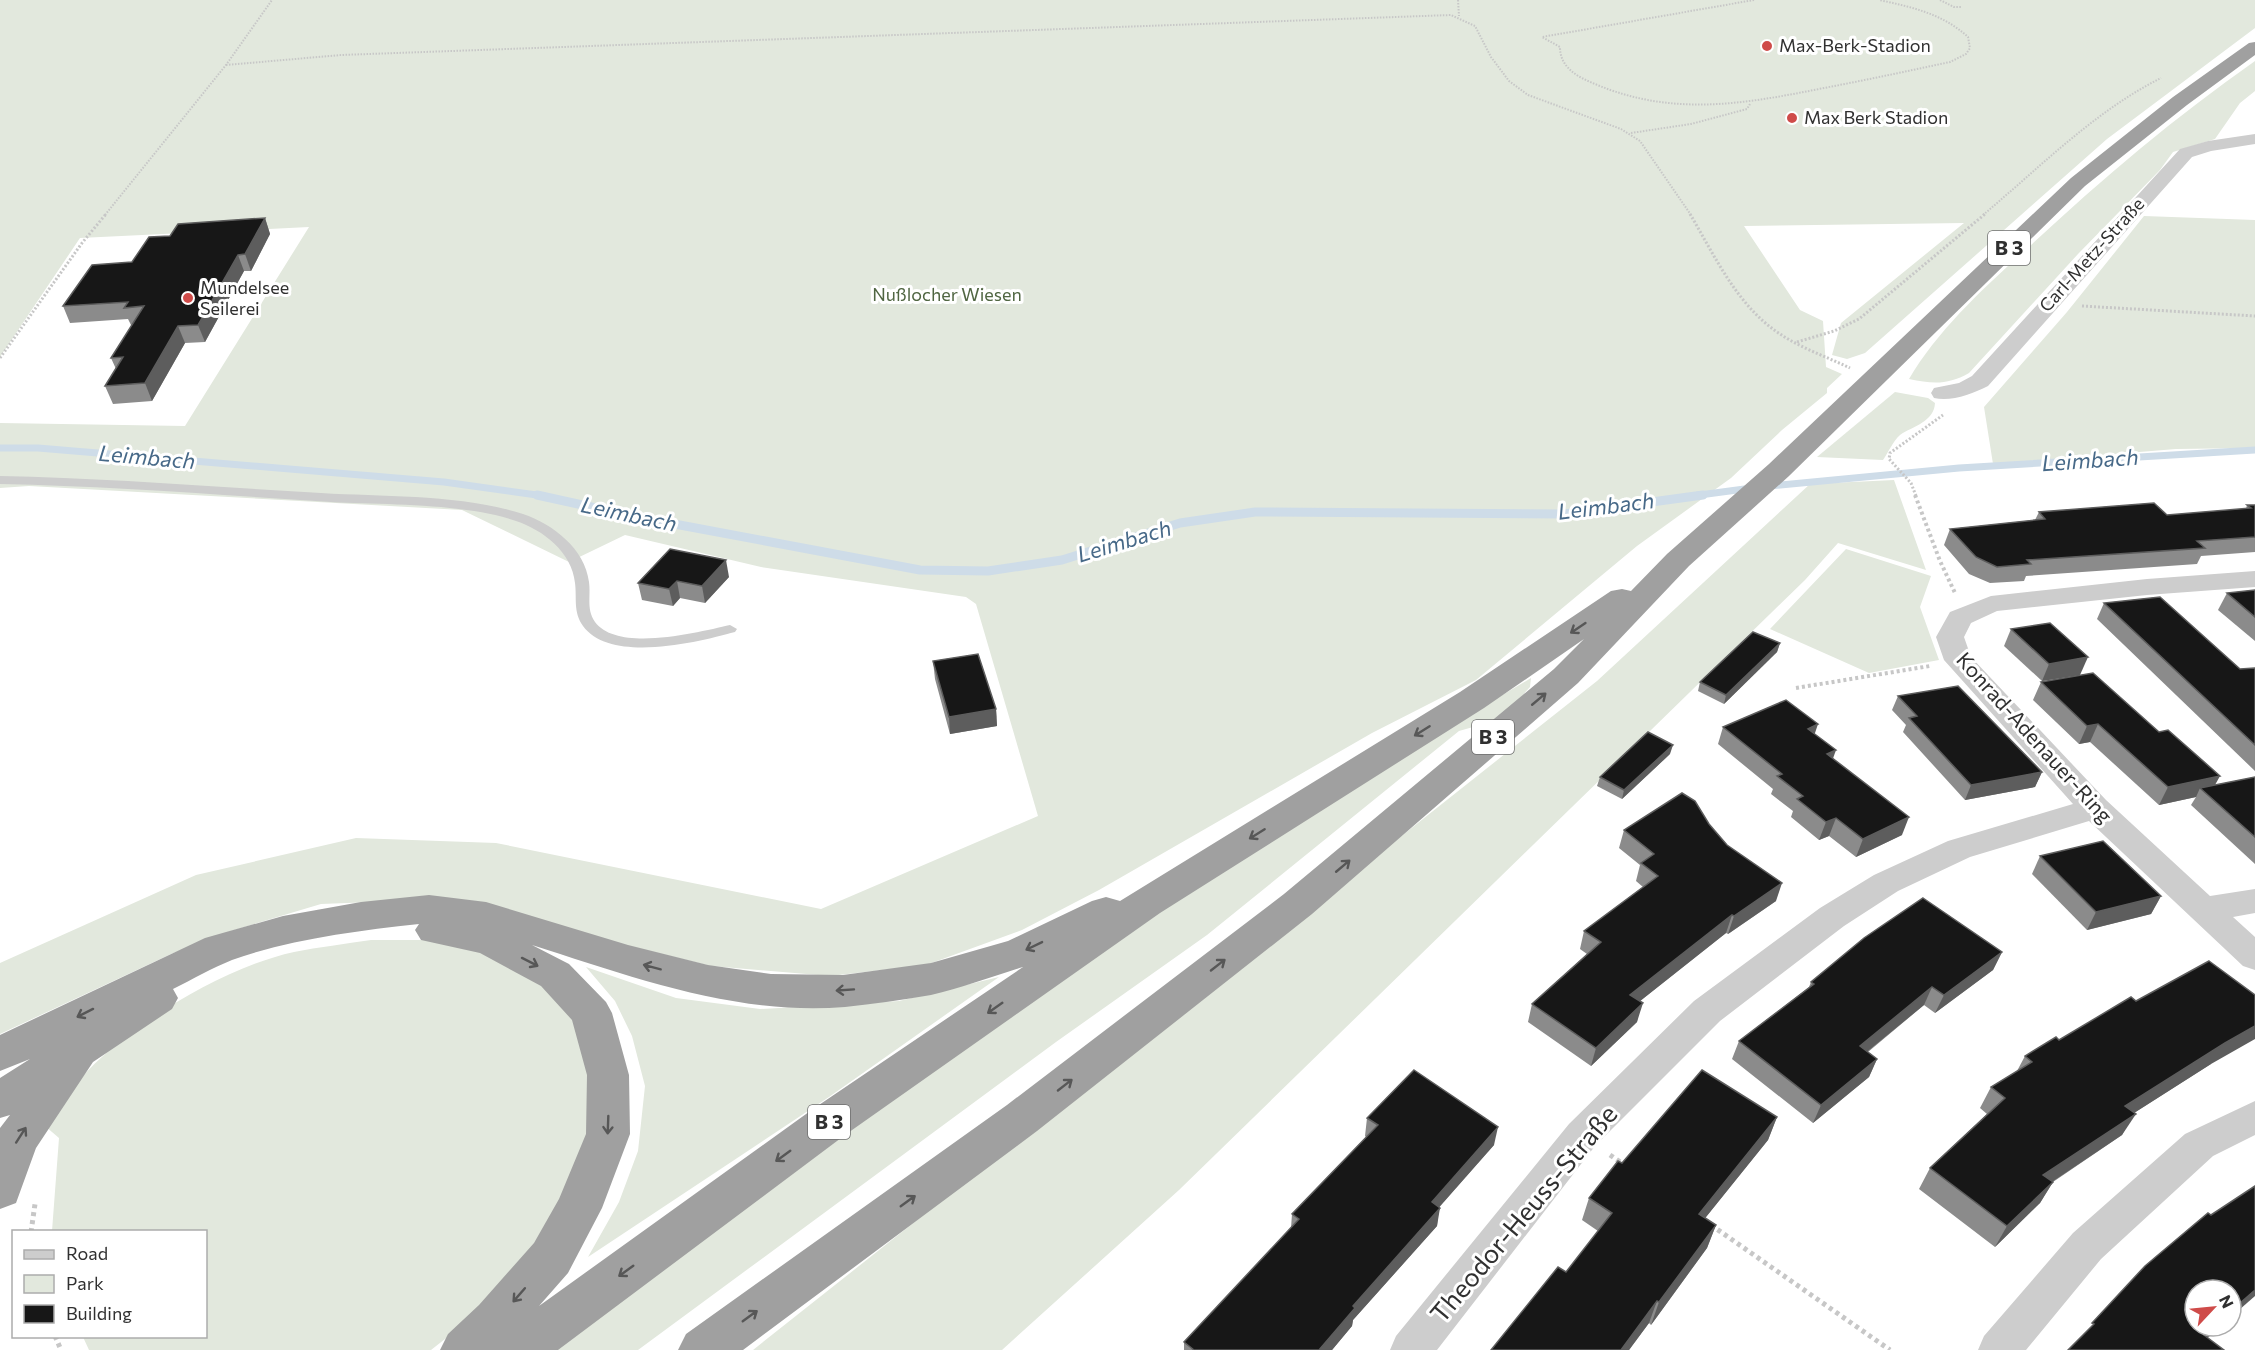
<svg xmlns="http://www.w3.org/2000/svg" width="2255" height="1350" font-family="Commissioner,sans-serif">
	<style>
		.green { fill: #e2e8dd }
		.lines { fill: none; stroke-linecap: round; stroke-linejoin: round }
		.stream-far1 { stroke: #cedce8; stroke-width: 7 }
		.stream { stroke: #cedce8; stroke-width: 9 }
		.path-far3 { stroke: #c7c7c7; stroke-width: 2; stroke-dasharray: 1.5 1.5; stroke-linecap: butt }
		.path-far2 { stroke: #c7c7c7; stroke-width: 3; stroke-dasharray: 2 2; stroke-linecap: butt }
		.path-far1 { stroke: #c7c7c7; stroke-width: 4; stroke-dasharray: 3 3; stroke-linecap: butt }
		.path { stroke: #c7c7c7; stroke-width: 5; stroke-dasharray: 4 4; stroke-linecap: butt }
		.service { fill: #cdcdcd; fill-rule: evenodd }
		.minor { fill: #cdcdcd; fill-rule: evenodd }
		.trunk { fill: #a0a0a0; fill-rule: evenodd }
		.wall { fill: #8b8b8b }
		.shaded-wall { fill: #5d5d5d }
		.building { fill: #171717; stroke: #5d5d5d; stroke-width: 1.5 }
		.oneway { stroke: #575757 }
		.poi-dot { fill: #cf4b49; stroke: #fff; stroke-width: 2 }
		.labels { text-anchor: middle; stroke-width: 6; stroke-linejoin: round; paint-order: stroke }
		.far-poi-label { font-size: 18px; fill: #303030; stroke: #fff; text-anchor: start }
		.far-street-label { font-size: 18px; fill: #303030; stroke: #fff }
		.far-park-label { font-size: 18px; fill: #506642; stroke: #fff }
		.shield { fill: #fff; stroke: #6e6e6e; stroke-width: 1.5 }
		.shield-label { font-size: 20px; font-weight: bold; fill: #303030 }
		.street-label { font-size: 21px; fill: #303030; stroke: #fff }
		.water-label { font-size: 22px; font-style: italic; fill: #476988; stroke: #fff }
		.near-street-label { font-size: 26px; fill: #303030; stroke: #fff }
	</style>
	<rect width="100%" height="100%" fill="#fff"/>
	<g class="green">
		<polygon points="0,0 2255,0 2255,28 2107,139 1865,353 1847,359 1832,355 1841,323 1964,223 1744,226 1800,310 1823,321 1826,367 1842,374 1827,388 1827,393 1782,430 1731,478 1637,546 1476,680 1372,733 1099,890 1022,930 926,965 830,976 711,966 583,935 399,901 321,904 231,931 171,954 0,1034 0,963 196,875 356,838 496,843 821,909 1038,816 976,604 966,597 761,567 625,535 569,562 462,510 29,486 0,488 0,423 185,426 309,227 80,238 0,357"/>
		<path d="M2255 61V91L2240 103 2215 139 2173 152 2160 170 2078 254 1969 373C1948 385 1933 384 1909 379 1939 328 1987 285 2031 245 2102 179 2175 117 2255 61Z"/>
		<polygon points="2144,216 2255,220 2255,448 2176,449 1993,464 1984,407 2067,312"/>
		<path d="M1895 392 1928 398 1935 403C1934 422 1913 426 1900 435 1893 441 1888 453 1883 460L1817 457Z"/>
		<polygon points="1894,480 1926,570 1838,543 1805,580 1179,1190 1002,1350 753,1350 1597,681 1810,484"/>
		<polygon points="1846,549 1931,576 1920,607 1939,660 1869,673 1770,629"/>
		<polygon points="1531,678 1530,687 1501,719 1459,731 1207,935 1056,1042 638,1350 531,1350 1166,903 1404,753"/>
		<path d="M371 940H433L487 951 535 973 593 1045 594 1160 510 1288 431 1350H89L83 1337 206 1336V1232L52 1231 59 1138 45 1126C62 1102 81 1075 103 1056 152 1012 230 966 294 952 319 947 345 944 371 940Z"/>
		<polygon points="586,967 676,998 760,1009 899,1001 999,977 829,1097 588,1257 619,1202 638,1151 645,1086 632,1036 615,1001"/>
	</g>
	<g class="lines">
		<g class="stream-far1">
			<polyline points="0,448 38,448 444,482 544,496"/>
			<polyline points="1769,486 1959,468 2255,450"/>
			<polyline points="1692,496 1752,488"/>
		</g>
		<polyline class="stream" points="537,495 637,517 920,570 988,571 1062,560 1180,523 1255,512 1564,514 1703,495"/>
		<g class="path-far3">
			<polyline points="1458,0 1459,16"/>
			<path d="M1754 0 1542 37 1560 47C1560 68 1578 77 1595 84 1673 117 1744 104 1824 88 1866 80 1908 71 1950 62L1966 54 1970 48 1968 37C1943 14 1912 7 1879 0"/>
			<polyline points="1940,0 1954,7 1961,7"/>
			<polyline points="226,65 341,55 1451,15 1475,26 1491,57 1509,81 1528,95 1621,129 1640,141 1691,215"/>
			<polyline points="1631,133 1691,124 1747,109 1750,104"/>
			<polyline points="105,215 226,65 272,0"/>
			<path d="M1983 215C2039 168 2095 111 2161 78"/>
		</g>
		<g class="path-far2">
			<path d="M1690 214C1715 256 1737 306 1780 334 1801 348 1827 357 1850 368"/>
			<polyline points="2082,306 2255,316"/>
			<polyline points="1797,342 1834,331 1859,319 1985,214"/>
			<polyline points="0,358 82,243 106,214"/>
			<polyline points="1916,496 1911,483 1889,459 1890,453 1943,415"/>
		</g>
		<g class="path-far1">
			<polyline points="1915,495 1940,561 1955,593"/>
			<polyline points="1796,688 1930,666"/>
		</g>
		<g class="path">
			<polyline points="1610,1155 1626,1166"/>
			<polyline points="1711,1225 1890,1350"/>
			<polyline points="31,1232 35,1204"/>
			<polyline points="55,1336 61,1350"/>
		</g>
		<path class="service" d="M0 476C107 478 214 487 321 493 387 497 460 494 523 514 553 524 585 549 589 582 591 596 586 609 595 622 618 653 699 632 730 625L737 629 735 632C698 642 611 664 583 626 573 612 577 598 575 583 572 552 543 530 516 521 465 503 385 505 331 502 221 495 110 486 0 484Z"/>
		<g class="minor">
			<path d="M2255 134V144L2211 151 2192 157 1988 386C1972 394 1951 402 1934 398L1931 393 1934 388 1959 383 1972 376 2180 149 2208 141Z"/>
			<polygon points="2255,571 2255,587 2147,595 1997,611 1971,623 1964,637 1971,657 2106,800 2210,896 2255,889 2255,913 2233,917 2255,937 2255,970 2243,966 2089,821 1970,857 1898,891 1844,926 1720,1021 1595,1146 1437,1350 1390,1350 1396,1336 1569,1124 1694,1001 1820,908 1874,875 1948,841 2073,804 1944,660 1936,637 1950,612 1991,596 2147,579"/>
			<polygon points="2255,1101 2255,1135 2213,1156 2101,1259 2026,1350 1978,1350 1984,1336 2073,1233 2185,1134"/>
		</g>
		<path class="trunk" d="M2255 42V55L2187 105 2085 186 1789 476 1689 566 1578 683 1312 914 1037 1131 743 1350H678L686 1334 1007 1105 1284 894 1554 669 1584 639 1484 708 1160 913 845 1135 558 1350H440L448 1334 479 1305 534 1243 559 1199 586 1134 587 1075 572 1020 541 986 480 953 421 940 415 930 419 924C356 931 291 939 232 960 212 968 193 979 173 989L178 998 172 1009 93 1062 36 1148 16 1203 0 1209V1128L10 1115 0 1118V1078L30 1059 0 1071V1035L205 938 283 916 361 902 429 895 486 902 628 945 708 965 771 974 843 975 931 963 1008 941 1092 901 1106 897 1120 901 1460 692 1611 591 1622 589 1631 591 1667 554 1769 464 2071 178 2173 97 2249 43ZM532 945C632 977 738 1016 845 1007 873 1004 903 1000 931 995 962 988 993 976 1023 967L813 1109 539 1306 568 1273 602 1208 630 1134 629 1075 612 1013 606 1002 569 964Z"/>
	</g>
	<g class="wall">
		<polygon points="265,218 270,234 251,271 244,271 205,342 185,343 152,401 113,404 105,386 116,369 111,358 132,325 131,325 128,319 70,323 63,306 132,262 170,236"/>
		<polygon points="2247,505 2255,505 2255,552 2201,556 2197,564 2026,576 2024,581 1990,583 1969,574 1944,545 1950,529 2035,520 2039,512 2167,515 2246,509"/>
		<polygon points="729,577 705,603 680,598 673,606 642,600 638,583"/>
		<polygon points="2255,590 2255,641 2218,610 2227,593"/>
		<polygon points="2104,603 2240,669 2255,668 2255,771 2097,619"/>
		<polygon points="2011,629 2080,675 2042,681 2004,646"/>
		<polygon points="1780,643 1777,652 1724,704 1698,691 1700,682"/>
		<polygon points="933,661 996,709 997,726 950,734 935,679"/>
		<polygon points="2041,682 2215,785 2255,777 2255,864 2191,805 2196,797 2159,805 2090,742 2079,744 2033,700"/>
		<polygon points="1898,696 2042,772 2035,787 1965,800 1903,732 1906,725 1892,710"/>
		<polygon points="1723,727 1815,734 1833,759 1902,835 1856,857 1829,836 1819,840 1791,817 1793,811 1771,794 1773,789 1718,744"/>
		<polygon points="1670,754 1622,799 1597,786 1600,777"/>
		<polygon points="1709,824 1776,901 1728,934 1726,933 1640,1001 1637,1022 1591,1066 1528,1022 1532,1004 1587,954 1580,949 1584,931 1643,887 1636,881 1640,865 1619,848 1624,830"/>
		<polygon points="2040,856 2161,896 2151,914 2087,930 2032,874"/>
		<polygon points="2002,952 1993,970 1935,1013 1924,1005 1868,1052 1877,1059 1869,1077 1813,1123 1732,1059 1739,1041 1809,987 1811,982"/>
		<polygon points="2059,1040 2211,1064 2134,1113 2122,1135 2053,1182 2040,1203 1995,1247 1919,1189 1930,1168 1987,1114 1980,1108 1991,1087 2017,1071 2025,1056"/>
		<polygon points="1777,1117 1768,1140 1705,1218 1716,1225 1707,1248 1651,1325 1649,1323 1629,1350 1491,1350 1566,1272 1598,1231 1582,1220 1589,1198 1622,1163"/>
		<polygon points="1367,1118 1494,1145 1439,1207 1437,1226 1353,1320 1352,1326 1332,1350 1184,1350 1184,1342 1291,1228 1292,1214 1366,1137 1365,1136"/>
	</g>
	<g class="shaded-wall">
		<polygon points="265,218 270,234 251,271 245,254"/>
		<polygon points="238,255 244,271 205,342 198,325"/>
		<polygon points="178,326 185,343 152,401 145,383"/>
		<polygon points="726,560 729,577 705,603 702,586"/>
		<polygon points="677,581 680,598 673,606 669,589"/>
		<polygon points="1780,643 1777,652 1724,704 1726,695"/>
		<polygon points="2088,657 2080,675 2042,681 2049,664"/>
		<polygon points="996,709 997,726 950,734 949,717"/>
		<polygon points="1818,724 1812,742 1808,729"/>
		<polygon points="2098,724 2090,742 2079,744 2087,726"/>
		<polygon points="1673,745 1670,754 1622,799 1624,790"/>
		<polygon points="1836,750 1830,767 1827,754"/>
		<polygon points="2042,772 2035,787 1965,800 1971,785"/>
		<polygon points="2220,776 2210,794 2200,788 2196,797 2159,805 2168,787"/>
		<polygon points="1909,817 1902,835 1856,857 1863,839"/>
		<polygon points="1836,818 1829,836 1819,840 1826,822"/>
		<polygon points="1782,883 1776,901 1728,934 1734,916"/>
		<polygon points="2161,896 2151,914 2087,930 2096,912"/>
		<polygon points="1732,915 1726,933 1625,1013 1630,995"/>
		<polygon points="2002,952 1993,970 1935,1013 1944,995"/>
		<polygon points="1932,987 1924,1005 1852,1064 1860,1046"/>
		<polygon points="1643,1003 1637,1022 1591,1066 1596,1048"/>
		<polygon points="2255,1026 2255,1039 2211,1064 2112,1127 2125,1106 2225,1043"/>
		<polygon points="1877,1059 1869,1077 1813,1123 1821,1105"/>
		<polygon points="2136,1114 2122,1135 2031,1196 2043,1175"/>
		<polygon points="1777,1117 1768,1140 1690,1237 1699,1214"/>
		<polygon points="1498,1127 1494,1145 1428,1220 1432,1202"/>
		<polygon points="2053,1182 2040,1203 1995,1247 2007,1226"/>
		<polygon points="1440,1208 1437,1226 1353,1320 1352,1326 1332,1350 1319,1350 1353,1306"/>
		<polygon points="1716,1225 1707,1248 1651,1325 1659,1302"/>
		<polygon points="2255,1290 2255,1296 2231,1317 2231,1311"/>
		<polygon points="1657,1301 1649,1323 1629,1350 1621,1350"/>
		<polygon points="2215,1326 2221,1326 2194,1350 2204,1335"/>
	</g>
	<g class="building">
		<polygon points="265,218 245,254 238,255 198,325 178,326 145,383 105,386 123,357 111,358 144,306 124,308 128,302 63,306 92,265 132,262 149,237 170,236 178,224"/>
		<polygon points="2154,503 2167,515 2251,508 2247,505 2255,505 2255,537 2197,541 2205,548 2027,560 2031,564 1997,567 1976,557 1950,529 2045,519 2039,512"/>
		<polygon points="670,549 726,560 702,586 677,581 669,589 638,583"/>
		<polygon points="2255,590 2255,617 2227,593"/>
		<polygon points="2160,597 2240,669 2255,668 2255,745 2104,603"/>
		<polygon points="2050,623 2088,657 2049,664 2011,629"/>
		<polygon points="1753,632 1780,643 1726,695 1700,682"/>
		<polygon points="978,654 996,709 949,717 933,661"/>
		<polygon points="2093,673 2159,732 2168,730 2220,776 2168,787 2098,724 2087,726 2041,682"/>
		<polygon points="1958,686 2042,772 1971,785 1909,718 1917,716 1898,696"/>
		<polygon points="1786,700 1818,724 1808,729 1836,750 1827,754 1909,817 1863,839 1836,818 1826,822 1797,799 1803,796 1777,776 1782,774 1723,727"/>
		<polygon points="1648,732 1673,745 1624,790 1600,777"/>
		<polygon points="2255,777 2255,837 2200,788"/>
		<polygon points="1682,793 1695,801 1709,824 1727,845 1782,883 1734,916 1732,915 1630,995 1643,1003 1596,1048 1532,1004 1601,942 1584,931 1658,876 1641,863 1654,854 1624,830"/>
		<polygon points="2103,841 2161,896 2096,912 2040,856"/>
		<polygon points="1923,898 2002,952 1944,995 1932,987 1860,1046 1877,1059 1821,1105 1739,1041 1814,984 1811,982 1864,938"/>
		<polygon points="2209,961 2255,995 2255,1026 2225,1043 2125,1106 2136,1114 2043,1175 2053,1182 2007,1226 1930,1168 2005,1098 1991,1087 2032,1062 2025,1056 2056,1037 2059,1040 2131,997 2136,1001"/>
		<polygon points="1414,1070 1498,1127 1432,1202 1440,1208 1353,1306 1355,1308 1319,1350 1194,1350 1184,1342 1299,1219 1292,1214 1378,1125 1367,1118"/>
		<polygon points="1702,1070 1777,1117 1699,1214 1716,1225 1659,1302 1657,1301 1621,1350 1491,1350 1558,1267 1566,1272 1612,1213 1589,1198 1618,1161 1622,1163"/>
		<polygon points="2255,1186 2255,1290 2231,1311 2231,1290 2195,1290 2195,1326 2215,1326 2204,1335 2224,1350 2068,1350 2094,1324 2092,1323 2145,1266 2208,1213 2211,1215"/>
	</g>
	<defs><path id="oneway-shaft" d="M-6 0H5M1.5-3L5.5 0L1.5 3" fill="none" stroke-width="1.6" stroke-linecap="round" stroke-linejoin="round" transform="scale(1.5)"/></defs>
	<g class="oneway">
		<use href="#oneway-shaft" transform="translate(1578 628) rotate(146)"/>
		<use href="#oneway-shaft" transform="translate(1539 699) rotate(-40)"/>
		<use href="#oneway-shaft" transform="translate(1422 731) rotate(148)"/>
		<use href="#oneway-shaft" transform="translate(1257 834) rotate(148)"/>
		<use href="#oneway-shaft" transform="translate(1343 866) rotate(-40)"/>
		<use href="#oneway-shaft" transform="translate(1034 946) rotate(154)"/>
		<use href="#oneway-shaft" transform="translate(530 962) rotate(27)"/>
		<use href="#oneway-shaft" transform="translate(1218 965) rotate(-38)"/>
		<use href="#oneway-shaft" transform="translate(652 967) rotate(-165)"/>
		<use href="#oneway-shaft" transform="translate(845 990) rotate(176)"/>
		<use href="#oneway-shaft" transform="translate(995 1008) rotate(145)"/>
		<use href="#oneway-shaft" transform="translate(85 1013) rotate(153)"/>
		<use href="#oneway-shaft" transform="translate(1065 1085) rotate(-38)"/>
		<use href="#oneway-shaft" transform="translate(608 1125) rotate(92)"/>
		<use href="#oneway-shaft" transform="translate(21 1135) rotate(-57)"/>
		<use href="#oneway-shaft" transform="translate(783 1156) rotate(144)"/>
		<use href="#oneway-shaft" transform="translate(908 1201) rotate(-36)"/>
		<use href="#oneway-shaft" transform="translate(626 1271) rotate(144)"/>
		<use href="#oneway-shaft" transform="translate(519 1295) rotate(131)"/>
		<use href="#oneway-shaft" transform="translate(750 1316) rotate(-36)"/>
	</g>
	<g class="poi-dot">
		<circle cx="1767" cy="46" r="6"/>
		<circle cx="1792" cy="118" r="6"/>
		<circle cx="188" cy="298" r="6"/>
	</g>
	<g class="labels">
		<g class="far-poi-label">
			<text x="1779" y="52">Max-Berk-Stadion</text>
			<text x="1804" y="124">Max Berk Stadion</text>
			<text x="200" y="294">Mundelsee<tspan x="200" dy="21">Seilerei</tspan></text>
		</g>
		<g class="far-street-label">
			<text transform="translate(2092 255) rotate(-48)" y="6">Carl-Metz-Straße</text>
		</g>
		<g class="far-park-label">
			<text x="947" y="301">Nußlocher Wiesen</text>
		</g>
		<g class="shield">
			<rect x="1988" y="231" width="42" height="34" rx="4.5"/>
			<rect x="1472" y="720" width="42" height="34" rx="4.5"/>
			<rect x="808" y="1105" width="42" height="34" rx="4.5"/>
		</g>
		<g class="shield-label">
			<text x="2009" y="255">B 3</text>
			<text x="1493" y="744">B 3</text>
			<text x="829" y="1129">B 3</text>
		</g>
		<g class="street-label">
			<text transform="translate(2034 738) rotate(48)" y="7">Konrad-Adenauer-Ring</text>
		</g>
		<g class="water-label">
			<text transform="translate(147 457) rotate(5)" y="8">Leimbach</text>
			<text transform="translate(2090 460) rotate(-4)" y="8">Leimbach</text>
			<text transform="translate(1606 506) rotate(-7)" y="8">Leimbach</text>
			<text transform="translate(629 514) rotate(12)" y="8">Leimbach</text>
			<text transform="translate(1124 541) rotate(-17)" y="8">Leimbach</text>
		</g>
		<g class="near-street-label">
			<text transform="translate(1524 1214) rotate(-50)" y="9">Theodor-Heuss-Straße</text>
		</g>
	</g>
	<rect x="12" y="1230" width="195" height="108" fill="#ffffff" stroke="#acacac" stroke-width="1.5"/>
	<rect x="24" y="1250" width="30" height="9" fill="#cdcdcd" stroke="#acacac" stroke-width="1.5"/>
	<text x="66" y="1260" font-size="18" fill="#303030">Road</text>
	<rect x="24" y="1275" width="30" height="18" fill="#e2e8dd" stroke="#acacac" stroke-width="1.5"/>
	<text x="66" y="1290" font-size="18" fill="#303030">Park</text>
	<rect x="24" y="1305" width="30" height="18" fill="#171717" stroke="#acacac" stroke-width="1.5"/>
	<text x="66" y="1320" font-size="18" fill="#303030">Building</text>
	<g transform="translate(2213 1308) rotate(64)"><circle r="28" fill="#ffffff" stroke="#acacac" stroke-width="1.5"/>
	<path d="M0-4.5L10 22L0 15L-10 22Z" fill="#cf4b49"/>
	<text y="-9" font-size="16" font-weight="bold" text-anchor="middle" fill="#303030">N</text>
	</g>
</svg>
